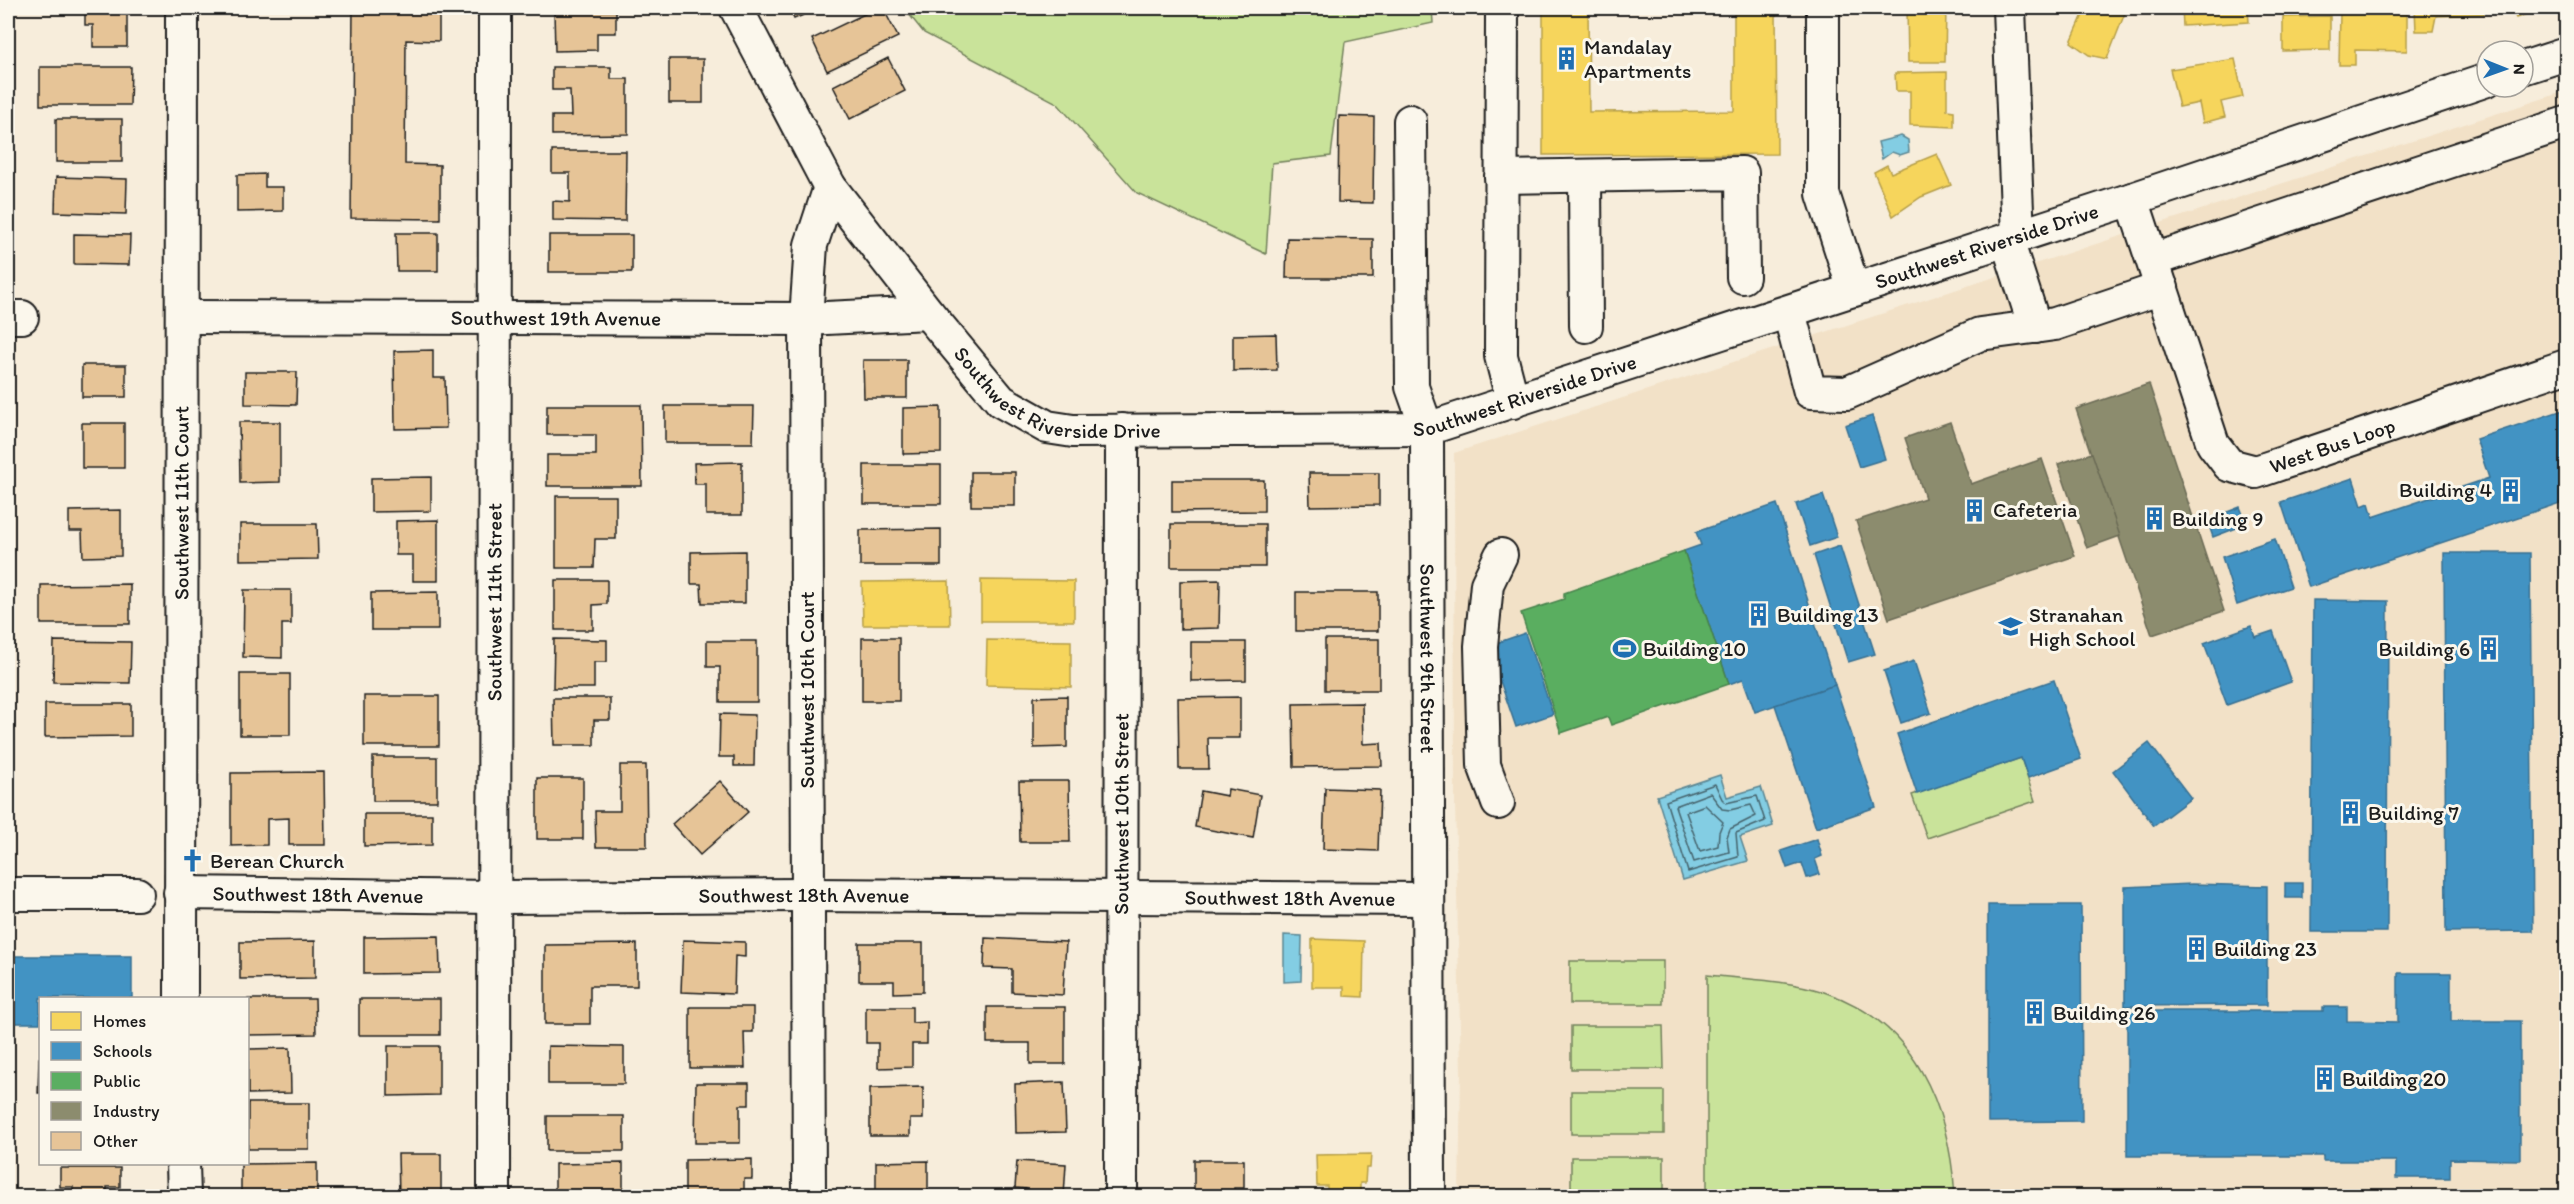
<svg xmlns="http://www.w3.org/2000/svg" width="2574" height="1204" font-family="Itim,sans-serif">
	<style>
		.built { fill: #f2e1c7 }
		.green { fill: #c9e39a; stroke: #72805b; stroke-width: 1.5 }
		.water { fill: #83cde3; stroke: #5a8693; stroke-width: 1.5 }
		.homes { fill: #f6d55c; stroke: #b59e49; stroke-width: 1.5 }
		.schools { fill: #4393c3; stroke: #376f91; stroke-width: 1.5 }
		.public { fill: #5aae61; stroke: #47824c; stroke-width: 1.5 }
		.industry { fill: #8c8c6e; stroke: #6a6a55; stroke-width: 1.5 }
		.lines { fill: none; stroke-linecap: round; stroke-linejoin: round }
		.shore { stroke: #45636c; stroke-width: 1.5 }
		.building { fill: #e6c497; stroke: #1c1c1c; stroke-width: 1.5 }
		.minor-casing { stroke: #1c1c1c; stroke-width: 36 }
		.minor { stroke: #fbf7ec; stroke-width: 32 }
		.labels { text-anchor: middle; stroke-width: 6; stroke-linejoin: round; paint-order: stroke }
		.poi-label { font-size: 21px; fill: #1c1c1c; stroke: #fbf7ec; text-anchor: start }
		.street-label { font-size: 21px; fill: #1c1c1c; stroke: #fbf7ec }
	</style>
	<rect width="100%" height="100%" fill="#f7eddb"/>
	<filter id="ink" filterUnits="userSpaceOnUse"><feTurbulence type="fractalNoise" baseFrequency=".0167" numOctaves="2"/><feDisplacementMap in="SourceGraphic" scale="12" xChannelSelector="R" yChannelSelector="G"/><feConvolveMatrix kernelMatrix="1 2 1 2 8 2 1 2 1" color-interpolation-filters="sRGB"/></filter>
	<g filter="url(#ink)">
		<polygon class="built" points="2566,91 2566,1196 1459,1196 1461,1073 1455,802 1454,453"/>
		<g class="green">
			<polygon points="904,8 1432,8 1433,23 1345,42 1331,156 1272,163 1266,254 1137,193 1057,103 924,33"/>
			<polygon points="2021,758 2035,801 1927,838 1912,795"/>
			<rect x="1570" y="961" width="93" height="43"/>
			<path d="M1707 975C1745 979 1788 980 1824 992 1916 1022 1949 1107 1955 1196H1707Z"/>
			<polygon points="1571,1026 1663,1026 1664,1069 1571,1069"/>
			<rect x="1571" y="1091" width="93" height="43"/>
			<rect x="1571" y="1157" width="93" height="39"/>
		</g>
		<g class="water">
			<polygon points="1901,136 1908,140 1909,152 1900,155 1892,152 1882,159 1878,142"/>
			<polygon points="1720,775 1727,797 1761,787 1773,826 1740,837 1748,861 1683,880 1657,796"/>
			<polygon points="1284,935 1302,936 1301,981 1284,982"/>
		</g>
		<g class="homes">
			<polygon points="1543,8 1588,8 1589,112 1734,111 1734,8 1776,8 1777,154 1543,155"/>
			<polygon points="1907,8 1946,8 1945,62 1908,62"/>
			<polygon points="2086,8 2114,8 2125,13 2107,59 2089,55 2071,42"/>
			<polygon points="2182,8 2248,8 2249,22 2183,26"/>
			<polygon points="2415,8 2484,8 2484,14 2436,16 2433,31 2416,31"/>
			<polygon points="2511,8 2542,8 2516,18"/>
			<polygon points="2340,13 2407,14 2407,51 2355,50 2355,65 2339,65"/>
			<polygon points="2330,16 2330,50 2283,51 2283,17"/>
			<polygon points="2235,59 2243,97 2221,102 2225,117 2203,123 2199,103 2179,107 2170,69"/>
			<polygon points="1947,72 1947,110 1954,111 1954,127 1910,125 1910,91 1896,91 1895,73"/>
			<polygon points="1937,154 1951,185 1921,197 1893,216 1874,172 1887,165 1891,173"/>
			<polygon points="981,580 1074,581 1074,621 981,621"/>
			<polygon points="949,581 950,625 863,625 862,582"/>
			<polygon points="987,640 1071,641 1071,687 986,685"/>
			<polygon points="1312,939 1364,941 1363,997 1344,996 1344,987 1312,987"/>
			<polygon points="1371,1154 1370,1168 1366,1168 1365,1183 1360,1183 1360,1196 1327,1196 1327,1186 1317,1186 1316,1155"/>
		</g>
		<g class="schools">
			<polygon points="2566,409 2566,501 2309,587 2281,502 2353,478 2362,506 2369,503 2373,517 2489,478 2476,439"/>
			<polygon points="1872,416 1885,459 1859,467 1845,425"/>
			<polygon points="1823,495 1837,537 1810,546 1796,504"/>
			<polygon points="1777,504 1835,685 1755,712 1743,679 1729,684 1684,551 1701,545 1696,532"/>
			<polygon points="2240,507 2247,524 2213,537 2207,520"/>
			<polygon points="2275,539 2291,587 2237,605 2222,557"/>
			<polygon points="1840,546 1875,654 1848,662 1814,555"/>
			<polygon points="2444,553 2530,553 2533,931 2446,932"/>
			<polygon points="2313,600 2388,601 2387,932 2311,932"/>
			<polygon points="2251,626 2255,637 2273,631 2291,682 2227,705 2204,643"/>
			<polygon points="1525,633 1553,714 1516,727 1488,646"/>
			<polygon points="1914,661 1931,713 1901,723 1884,671"/>
			<polygon points="2054,680 2081,759 2028,778 2021,758 1917,794 1897,734"/>
			<polygon points="1835,685 1876,807 1816,828 1775,705"/>
			<polygon points="2149,743 2191,798 2154,826 2113,771"/>
			<polygon points="1817,839 1822,856 1815,859 1820,874 1807,878 1802,863 1787,868 1781,851"/>
			<rect x="2285" y="883" width="17" height="15"/>
			<polygon points="2192,884 2267,886 2267,1005 2125,1006 2125,887"/>
			<polygon points="1988,905 2081,905 2082,1121 1988,1122"/>
			<polygon points="8,956 132,956 132,998 40,998 40,1023 8,1023 8,1068"/>
			<polygon points="2398,973 2451,973 2451,1021 2520,1021 2520,1160 2450,1159 2450,1178 2396,1178 2396,1161 2323,1161 2323,1156 2127,1156 2127,1011 2323,1011 2323,1007 2347,1007 2347,1021 2398,1022"/>
		</g>
		<polygon class="public" points="1684,551 1729,684 1611,725 1608,717 1561,733 1521,613 1564,599 1564,593"/>
		<g class="industry">
			<polygon points="2149,384 2224,611 2152,635 2076,409"/>
			<polygon points="1950,422 1971,484 2042,459 2075,556 1889,619 1856,521 1925,498 1905,438"/>
			<polygon points="2092,453 2120,536 2087,548 2058,464"/>
		</g>
		<g class="lines">
			<g class="shore">
				<polygon points="1715,784 1722,799 1726,803 1757,796 1765,821 1736,833 1738,857 1688,872 1666,801"/>
				<polygon points="1710,793 1722,809 1730,810 1751,805 1756,816 1730,829 1727,837 1729,852 1694,862 1675,806"/>
				<polygon points="1705,805 1723,822 1719,832 1718,846 1700,851 1686,812"/>
			</g>
		</g>
		<g class="building">
			<polygon points="85,8 127,8 127,47 93,47 93,25 85,25"/>
			<polygon points="353,8 439,8 439,41 406,40 405,164 440,165 440,219 351,218"/>
			<polygon points="789,8 820,8 794,19"/>
			<polygon points="877,8 883,8 898,37 827,71 812,39"/>
			<polygon points="554,11 616,11 616,33 597,33 597,50 555,51"/>
			<polygon points="888,58 905,91 850,119 833,86"/>
			<rect x="669" y="59" width="34" height="44"/>
			<polygon points="40,67 131,67 130,105 40,105"/>
			<polygon points="552,67 611,67 611,79 628,79 628,134 552,135 552,116 571,116 570,90 552,90"/>
			<polygon points="1339,116 1374,117 1373,203 1338,202"/>
			<rect x="56" y="119" width="66" height="43"/>
			<polygon points="552,151 626,151 625,221 553,220 553,201 570,202 570,173 552,173"/>
			<polygon points="265,174 265,187 283,187 283,211 237,212 237,175"/>
			<polygon points="56,177 127,179 126,214 55,212"/>
			<polygon points="396,233 438,233 438,271 397,271"/>
			<polygon points="74,234 130,235 129,265 74,264"/>
			<rect x="549" y="235" width="83" height="37"/>
			<polygon points="1287,238 1373,239 1373,278 1286,278"/>
			<polygon points="1276,334 1277,370 1233,371 1233,335"/>
			<polygon points="8,345 9,345 8,479"/>
			<polygon points="433,350 433,378 445,378 446,428 395,429 394,351"/>
			<polygon points="863,360 907,360 907,398 864,398"/>
			<rect x="82" y="365" width="44" height="32"/>
			<polygon points="245,372 297,372 296,405 245,404"/>
			<polygon points="547,405 641,405 642,486 547,486 547,455 596,455 596,435 547,435"/>
			<polygon points="665,406 754,406 753,443 665,443"/>
			<polygon points="941,407 941,453 903,454 903,408"/>
			<polygon points="239,422 280,422 280,482 240,483"/>
			<rect x="82" y="423" width="42" height="45"/>
			<polygon points="742,462 742,515 706,515 706,484 695,484 694,463"/>
			<rect x="864" y="465" width="77" height="39"/>
			<rect x="971" y="472" width="44" height="34"/>
			<polygon points="1309,473 1379,473 1379,505 1310,506"/>
			<polygon points="431,477 431,511 371,512 371,478"/>
			<polygon points="1172,480 1264,480 1264,511 1172,512"/>
			<polygon points="556,496 616,496 616,539 595,539 594,568 556,568"/>
			<polygon points="121,510 121,556 83,557 82,531 69,531 69,511"/>
			<polygon points="438,520 438,581 413,581 413,555 396,555 396,521"/>
			<polygon points="240,524 317,524 318,559 240,560"/>
			<rect x="1171" y="524" width="94" height="43"/>
			<polygon points="941,529 941,566 860,566 860,530"/>
			<polygon points="745,551 745,603 702,603 701,584 691,584 691,552"/>
			<polygon points="555,580 607,580 607,604 593,605 593,630 555,630"/>
			<polygon points="1220,580 1219,628 1180,629 1180,581"/>
			<polygon points="130,584 130,624 41,624 41,585"/>
			<polygon points="244,590 291,590 291,624 282,624 282,658 243,657"/>
			<polygon points="438,592 438,630 371,630 371,593"/>
			<rect x="1296" y="592" width="82" height="39"/>
			<rect x="862" y="638" width="37" height="63"/>
			<polygon points="554,639 607,640 607,662 594,662 594,688 553,688"/>
			<rect x="1325" y="639" width="54" height="51"/>
			<polygon points="54,641 131,642 130,683 53,682"/>
			<polygon points="707,641 757,641 757,702 720,702 720,667 707,667"/>
			<polygon points="1191,642 1246,642 1246,680 1191,681"/>
			<rect x="240" y="674" width="50" height="61"/>
			<rect x="8" y="691" width="3" height="55"/>
			<rect x="364" y="696" width="75" height="50"/>
			<polygon points="1067,696 1067,747 1034,748 1034,697"/>
			<polygon points="1240,697 1240,738 1208,738 1209,769 1179,769 1178,698"/>
			<polygon points="553,698 610,698 610,720 594,720 594,745 554,745"/>
			<polygon points="1362,703 1363,744 1381,743 1382,766 1294,767 1293,704"/>
			<polygon points="45,704 131,704 131,736 45,737"/>
			<polygon points="720,714 755,715 754,766 734,766 734,757 719,757"/>
			<rect x="373" y="757" width="64" height="44"/>
			<polygon points="620,765 646,765 647,847 596,847 595,811 620,811"/>
			<polygon points="324,772 325,845 289,845 289,818 267,819 267,845 231,846 231,773"/>
			<rect x="537" y="778" width="46" height="61"/>
			<polygon points="720,781 748,812 700,855 672,824"/>
			<polygon points="1019,781 1069,781 1070,842 1020,842"/>
			<polygon points="1325,788 1380,790 1378,851 1323,849"/>
			<polygon points="1228,789 1260,795 1253,838 1195,827 1201,791 1227,796"/>
			<polygon points="364,814 432,814 432,845 364,846"/>
			<polygon points="439,936 440,973 364,974 364,937"/>
			<polygon points="985,938 1066,942 1063,995 1012,992 1012,969 984,968"/>
			<polygon points="683,940 745,942 745,957 735,956 734,994 681,992"/>
			<polygon points="315,941 315,978 240,979 240,942"/>
			<polygon points="859,943 923,943 923,992 894,993 894,981 859,981"/>
			<polygon points="637,944 637,986 590,986 590,1024 545,1024 545,945"/>
			<polygon points="248,999 315,999 316,1034 248,1035"/>
			<rect x="359" y="999" width="81" height="36"/>
			<polygon points="690,1007 753,1007 753,1032 744,1032 745,1068 690,1068"/>
			<polygon points="866,1007 912,1007 912,1023 927,1022 927,1044 912,1044 912,1067 878,1068 878,1043 866,1043"/>
			<polygon points="987,1007 1065,1007 1065,1064 1030,1064 1030,1043 987,1043"/>
			<polygon points="388,1046 439,1046 439,1095 388,1096"/>
			<polygon points="548,1046 624,1047 624,1084 548,1084"/>
			<polygon points="290,1048 291,1093 248,1094 248,1049"/>
			<polygon points="39,1058 40,1058 40,1093 38,1093"/>
			<polygon points="1064,1082 1066,1132 1016,1133 1015,1084"/>
			<polygon points="696,1083 749,1083 749,1105 740,1105 740,1143 695,1143"/>
			<polygon points="923,1087 923,1119 910,1119 910,1136 870,1136 870,1088"/>
			<rect x="248" y="1103" width="61" height="46"/>
			<rect x="547" y="1116" width="77" height="35"/>
			<polygon points="398,1154 441,1154 441,1196 399,1196"/>
			<polygon points="752,1159 752,1179 744,1179 744,1196 685,1196 685,1160"/>
			<polygon points="1194,1160 1244,1160 1244,1188 1234,1188 1234,1196 1194,1196"/>
			<polygon points="928,1161 928,1196 876,1196 876,1162"/>
			<polygon points="1017,1161 1066,1164 1064,1196 1025,1196 1026,1189 1015,1188"/>
			<polygon points="317,1163 317,1196 241,1196 241,1164"/>
			<polygon points="623,1163 623,1196 555,1196 555,1164"/>
			<polygon points="60,1168 120,1168 120,1187 107,1187 107,1196 73,1196 73,1187 60,1187"/>
		</g>
		<g class="lines">
			<defs>
				<g id="minor">
					<path id="s1" d="M736 8 830 187 928 313 1001 401 1047 427 1073 431 1427 429 2132 199 2487 80"/>
					<polyline points="1502,8 1501,356 1513,402"/>
					<polyline points="1823,8 1823,194 1854,290"/>
					<polyline points="2009,8 2018,237"/>
					<polyline points="2523,68 2566,54"/>
					<path id="s2" d="M1410 121 1412 387 1427 429 1429 1196"/>
					<polyline points="1585,176 1586,326"/>
					<polyline points="1501,177 1742,173 1743,277"/>
					<path id="s3" d="M2132 199 2213 444 2229 465 2256 472 2566 366"/>
					<polyline points="2007,240 2035,327"/>
					<polyline points="2153,260 2566,123"/>
					<polyline points="1789,312 1810,392 1847,393 1980,334 2055,324 2162,288"/>
					<polyline points="8,317 22,317"/>
					<path id="s4" d="M182 317 806 319 928 313"/>
					<polyline points="1498,803 1484,765 1481,646 1487,584 1501,555"/>
					<path id="s5" d="M180 893 493 897 808 895 1428 899"/>
					<polyline points="8,894 137,894"/>
					<path id="s6" d="M181 998 182 8"/>
					<polyline points="183,1164 184,1196"/>
					<path id="s7" d="M494 1196 495 8"/>
					<polyline points="809,1196 806,319 811,245 830,187"/>
					<path id="s8" d="M1121 1196 1122 430"/>
				</g>
			</defs>
			<use href="#minor" class="minor-casing"/>
			<use href="#minor" class="minor"/>
		</g>
	</g>
	<defs>
		<symbol id="building-bare" viewBox="-9 -9 18 18"><path d="M-4-6H4V6H1V3H-1V6H-4ZM-2.5-4.3h1.7v1.8h-1.7ZM.8-4.3h1.7v1.8H.8ZM-2.5-1h1.7V.8h-1.7ZM.8-1h1.7V.8H.8Z" fill="#1f6fb2" stroke="#fbf7ec" stroke-width="2.5" paint-order="stroke"/></symbol>
		<symbol id="school-bare" viewBox="-9 -9 18 18"><path d="M0-5L7-2L0 1L-7-2ZM-4 1L0 2.5L4 1V4Q0 6-4 4Z" fill="#1f6fb2" stroke="#fbf7ec" stroke-width="2.5" paint-order="stroke"/></symbol>
		<symbol id="stadium-bare" viewBox="-9 -9 18 18"><path d="M0-5a6.5 5 0 1 0 0 10a6.5 5 0 1 0 0-10ZM-3.5-1.8h7v3.6h-7Z" fill="#1f6fb2" stroke="#fbf7ec" stroke-width="2.5" paint-order="stroke"/></symbol>
		<symbol id="church-bare" viewBox="-9 -9 18 18"><path d="M-1.2-6h2.4v3.5h3.3v2.4h-3.3V6h-2.4V-.1h-3.3v-2.4h3.3Z" fill="#1f6fb2" stroke="#fbf7ec" stroke-width="2.5" paint-order="stroke"/></symbol>
	</defs>
	<g fill-rule="evenodd">
		<use href="#building-bare" x="1550" y="42" width="33" height="33"/>
		<use href="#building-bare" x="2494" y="474" width="33" height="33"/>
		<use href="#building-bare" x="1958" y="494" width="33" height="33"/>
		<use href="#building-bare" x="2138" y="502" width="33" height="33"/>
		<use href="#building-bare" x="1742" y="598" width="33" height="33"/>
		<use href="#school-bare" x="1994" y="610" width="33" height="33"/>
		<use href="#stadium-bare" x="1608" y="632" width="33" height="33"/>
		<use href="#building-bare" x="2472" y="632" width="33" height="33"/>
		<use href="#building-bare" x="2334" y="796" width="33" height="33"/>
		<use href="#church-bare" x="176" y="844" width="33" height="33"/>
		<use href="#building-bare" x="2180" y="932" width="33" height="33"/>
		<use href="#building-bare" x="2018" y="996" width="33" height="33"/>
		<use href="#building-bare" x="2308" y="1062" width="33" height="33"/>
	</g>
	<g class="labels">
		<g class="poi-label">
			<text x="1584" y="54">Mandalay<tspan x="1584" dy="24">Apartments</tspan></text>
			<text x="2492" y="497" text-anchor="end">Building 4</text>
			<text x="1993" y="517">Cafeteria</text>
			<text x="2172" y="526">Building 9</text>
			<text x="1777" y="622">Building 13</text>
			<text x="2029" y="622">Stranahan<tspan x="2029" dy="24">High School</tspan></text>
			<text x="1643" y="656">Building 10</text>
			<text x="2470" y="656" text-anchor="end">Building 6</text>
			<text x="2368" y="820">Building 7</text>
			<text x="210" y="868">Berean Church</text>
			<text x="2214" y="956">Building 23</text>
			<text x="2053" y="1020">Building 26</text>
			<text x="2342" y="1086">Building 20</text>
		</g>
		<g class="street-label">
			<text dy="7" stroke="none"><textPath href="#s1" startOffset="1498">Southwest Riverside Drive</textPath></text>
			<text dy="7" stroke="none"><textPath href="#s4" startOffset="374">Southwest 19th Avenue</textPath></text>
			<text dy="7" stroke="none"><textPath href="#s1" startOffset="526">Southwest Riverside Drive</textPath></text>
			<text dy="7" stroke="none"><textPath href="#s1" startOffset="1012">Southwest Riverside Drive</textPath></text>
			<text dy="7" stroke="none"><textPath href="#s3" startOffset="393">West Bus Loop</textPath></text>
			<text dy="7" stroke="none"><textPath href="#s6" startOffset="495">Southwest 11th Court</textPath></text>
			<text dy="7" stroke="none"><textPath href="#s7" startOffset="594">Southwest 11th Street</textPath></text>
			<text dy="7" stroke="none"><textPath href="#s2" startOffset="540">Southwest 9th Street</textPath></text>
			<text transform="translate(807 690) rotate(-90)" y="7">Southwest 10th Court</text>
			<text dy="7" stroke="none"><textPath href="#s8" startOffset="382">Southwest 10th Street</textPath></text>
			<text dy="7" stroke="none"><textPath href="#s5" startOffset="138">Southwest 18th Avenue</textPath></text>
			<text dy="7" stroke="none"><textPath href="#s5" startOffset="624">Southwest 18th Avenue</textPath></text>
			<text dy="7" stroke="none"><textPath href="#s5" startOffset="1110">Southwest 18th Avenue</textPath></text>
		</g>
	</g>
	<rect width="2574" height="1204" fill="none" stroke="#fbf7ec" stroke-width="30"/>
	<rect x="15" y="15" width="2544" height="1174" fill="none" stroke="#1c1c1c" stroke-width="2" filter="url(#ink)"/>
	<rect x="39" y="997" width="210" height="168" fill="#fbf7ec" stroke="#a29f99" stroke-width="1.5"/>
	<rect x="51" y="1012" width="30" height="18" fill="#f6d55c" stroke="#a29f99" stroke-width="1.5"/>
	<text x="93" y="1027" font-size="18" fill="#1c1c1c">Homes</text>
	<rect x="51" y="1042" width="30" height="18" fill="#4393c3" stroke="#a29f99" stroke-width="1.5"/>
	<text x="93" y="1057" font-size="18" fill="#1c1c1c">Schools</text>
	<rect x="51" y="1072" width="30" height="18" fill="#5aae61" stroke="#a29f99" stroke-width="1.5"/>
	<text x="93" y="1087" font-size="18" fill="#1c1c1c">Public</text>
	<rect x="51" y="1102" width="30" height="18" fill="#8c8c6e" stroke="#a29f99" stroke-width="1.5"/>
	<text x="93" y="1117" font-size="18" fill="#1c1c1c">Industry</text>
	<rect x="51" y="1132" width="30" height="18" fill="#e6c497" stroke="#a29f99" stroke-width="1.5"/>
	<text x="93" y="1147" font-size="18" fill="#1c1c1c">Other</text>
	<g transform="translate(2505 69) rotate(91)"><circle r="28" fill="#fbf7ec" stroke="#a29f99" stroke-width="1.5"/>
	<path d="M0-4.5L10 22L0 15L-10 22Z" fill="#1f6fb2"/>
	<text y="-9" font-size="16" font-weight="bold" text-anchor="middle" fill="#1c1c1c">N</text>
	</g>
</svg>
